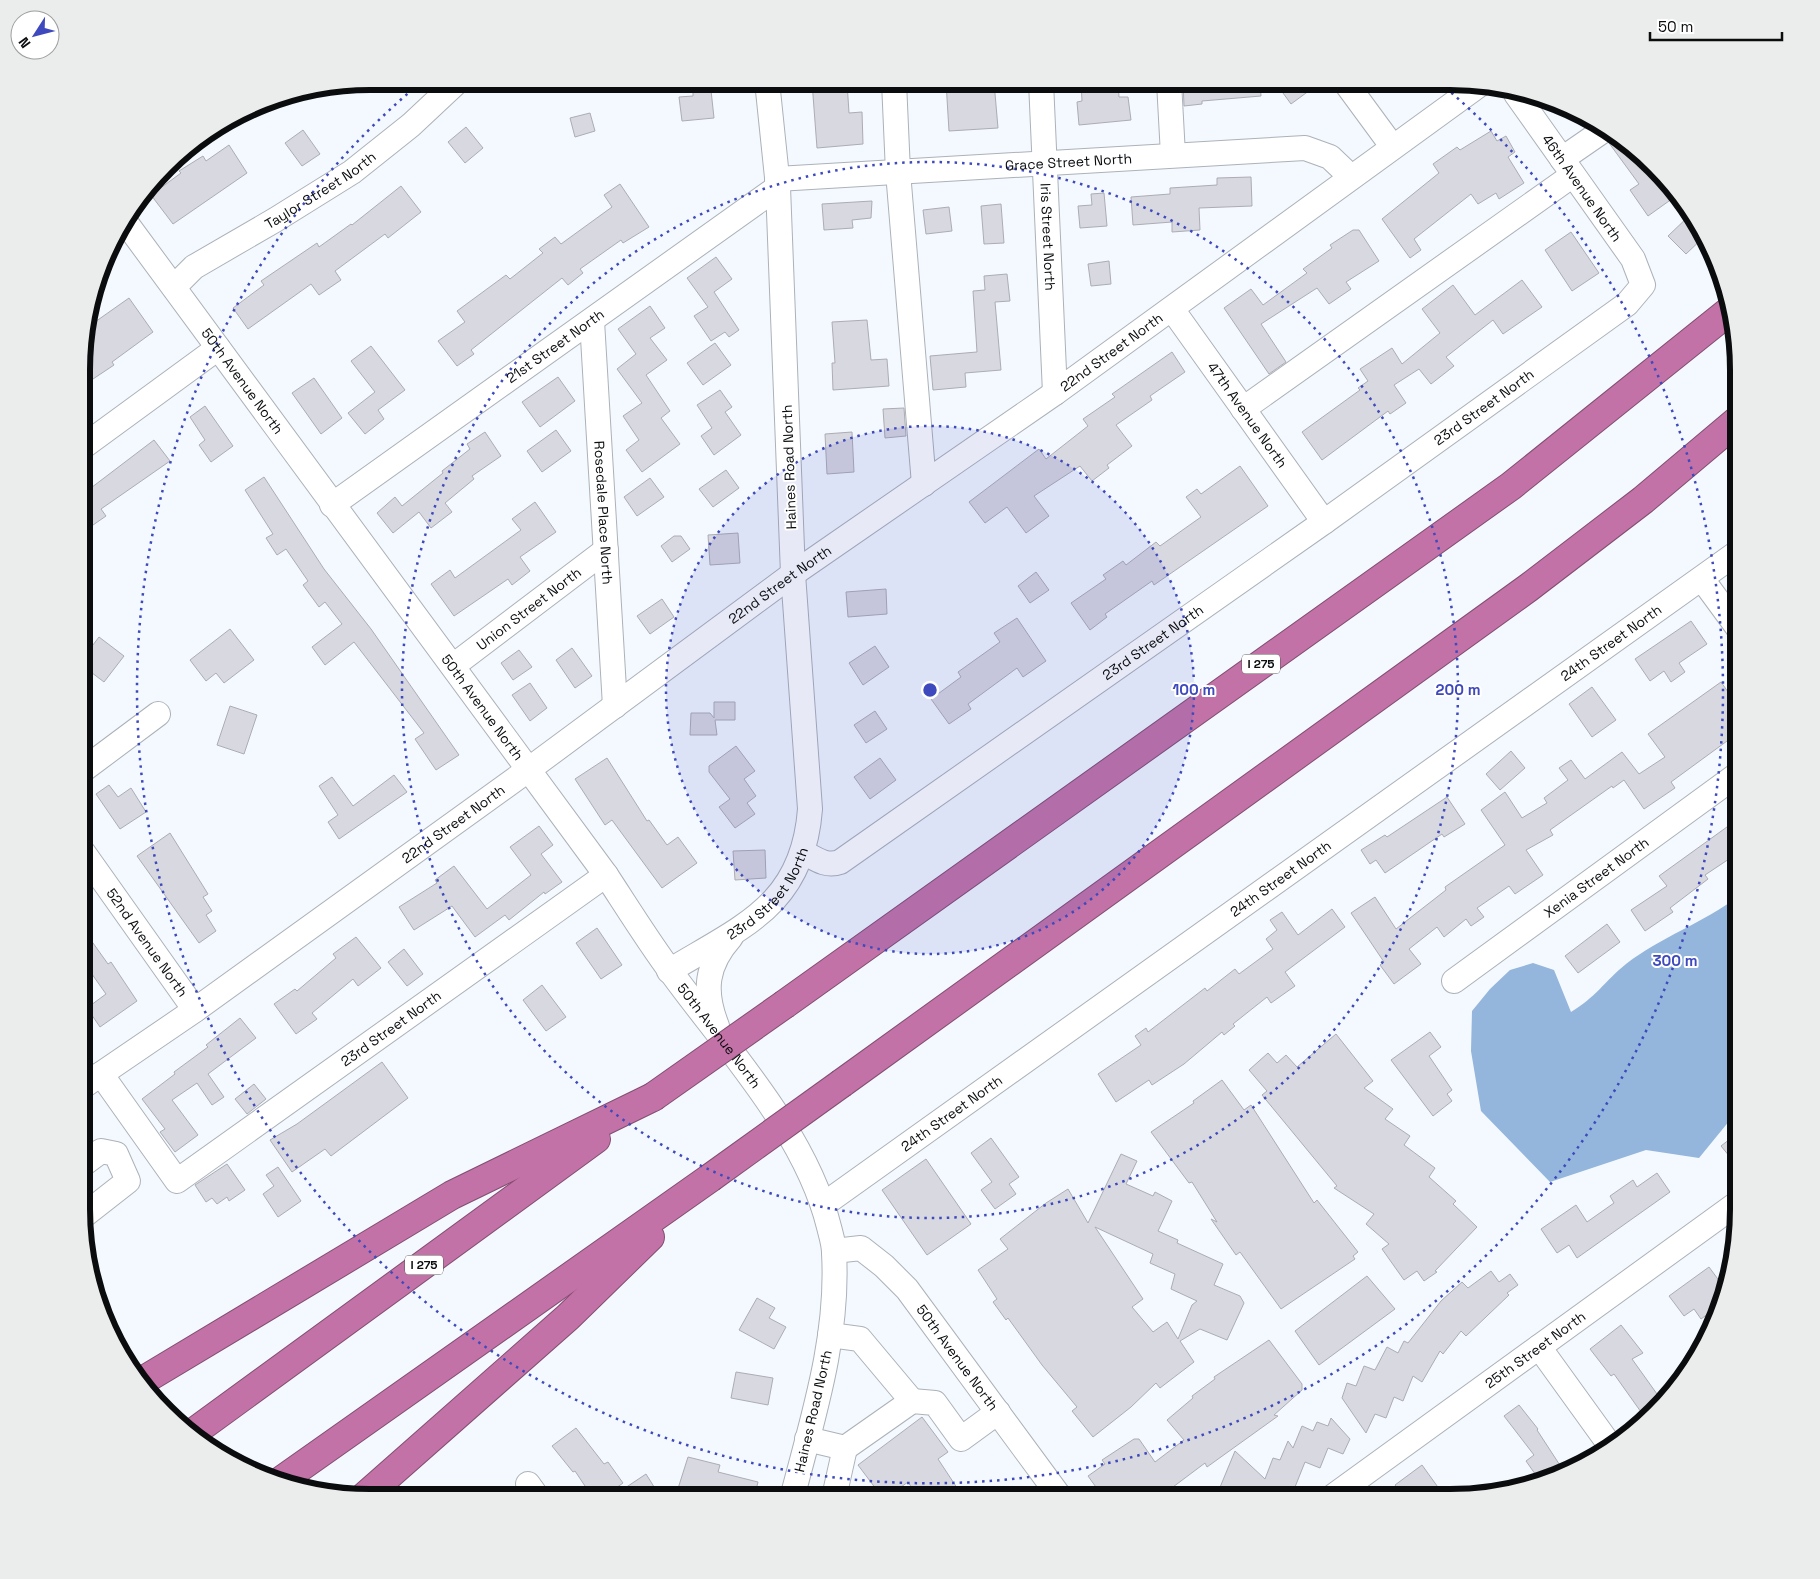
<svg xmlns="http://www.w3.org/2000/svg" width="1820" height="1579" font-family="'Space Grotesk',sans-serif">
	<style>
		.water { fill: #94b5dc }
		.building { fill: #d8d8e0; stroke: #adacb5; fill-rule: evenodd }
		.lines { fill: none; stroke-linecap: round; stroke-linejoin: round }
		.minor-casing { stroke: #acb2b9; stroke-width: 26 }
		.highway-casing { stroke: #824e71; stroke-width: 30 }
		.minor { stroke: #fff; stroke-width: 24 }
		.highway { stroke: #c372a7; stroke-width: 28 }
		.highway-bridge-casing { stroke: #824e71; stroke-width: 30; stroke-linecap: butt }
		.highway-bridge { stroke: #c372a7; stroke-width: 28 }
		.ring { fill: none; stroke: #3e49bd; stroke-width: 2.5; stroke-dasharray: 2.5 5 }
		.labels { text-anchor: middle; stroke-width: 4; stroke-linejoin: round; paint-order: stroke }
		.shield { fill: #fff; stroke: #545556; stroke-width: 1 }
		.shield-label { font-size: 12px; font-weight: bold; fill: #0a0c0e }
		.street-label { font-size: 14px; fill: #0a0c0e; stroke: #fff }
		.rim { fill: none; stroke: #0a0c0e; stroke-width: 6 }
		.centre { fill: #3e49bd; stroke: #fff; stroke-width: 2.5 }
		.ring-label { font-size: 15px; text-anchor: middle; font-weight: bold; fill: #3e49bd; stroke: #fff; stroke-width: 4; stroke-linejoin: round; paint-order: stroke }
	</style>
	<rect width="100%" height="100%" fill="#f3f9fe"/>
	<path class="water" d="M1739 896V1109L1699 1158 1646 1150 1550 1182 1481 1111 1471 1051 1472 1011 1490 989 1510 970 1533 963 1554 970 1571 1012C1595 998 1605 981 1626 964 1661 937 1703 923 1739 896Z"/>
	<g class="building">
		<polygon points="693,81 710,81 714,118 682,121 679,97 693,96"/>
		<polygon points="812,82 847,82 849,113 862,112 863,144 817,148"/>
		<polygon points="946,82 994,82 998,128 949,131"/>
		<polygon points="1081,82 1118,82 1119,97 1128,97 1131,120 1079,125 1077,102 1082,101"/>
		<polygon points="1183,82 1260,82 1261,96 1202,101 1202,104 1184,106"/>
		<polygon points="1275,82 1321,82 1291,104"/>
		<polygon points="590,113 595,131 575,137 570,118"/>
		<polygon points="466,127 483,148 465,163 448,142"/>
		<polygon points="303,130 320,154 302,166 285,143"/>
		<polygon points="1491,131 1497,141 1506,136 1515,152 1508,157 1524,183 1499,199 1496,193 1478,204 1471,194 1414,239 1421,250 1410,258 1382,219 1439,173 1433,164 1457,147 1460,150"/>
		<polygon points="1615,138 1654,166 1676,196 1648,216 1630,190 1639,184 1609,143"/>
		<polygon points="229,145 247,173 173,224 151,195 181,173 179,171 203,156 206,161"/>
		<polygon points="1251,177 1252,206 1199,208 1200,230 1172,232 1172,222 1133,225 1131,197 1170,194 1170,188 1217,185 1217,178"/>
		<polygon points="620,184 649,227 623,243 621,240 580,269 583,273 568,285 562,278 471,350 474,354 457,366 438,341 465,322 457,311 506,275 510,279 543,253 539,249 555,237 561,244 612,207 604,195"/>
		<polygon points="401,186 421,212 388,238 385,234 335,271 341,280 319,295 311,284 248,329 233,308 264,285 261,281 317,243 319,247 351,224 352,225"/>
		<polygon points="1104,193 1107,226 1080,228 1078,206 1092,205 1091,194"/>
		<polygon points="872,201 871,218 852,220 853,228 824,230 822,204"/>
		<polygon points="1001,204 1004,243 984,244 981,206"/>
		<polygon points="949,207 952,231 926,234 923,210"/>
		<polygon points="1690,215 1705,236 1686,254 1668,236"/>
		<polygon points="1353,230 1359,230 1379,261 1346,282 1351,289 1329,304 1317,288 1261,324 1286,362 1269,374 1224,308 1251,289 1263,305 1307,273 1303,269 1332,248 1330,245"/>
		<polygon points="1571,232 1599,273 1572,291 1545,250"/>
		<polygon points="716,257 732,279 714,292 739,330 729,337 725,332 711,341 694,316 708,307 687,278"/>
		<polygon points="1109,261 1111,284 1091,286 1088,264"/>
		<polygon points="1007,274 1010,301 995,302 1001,370 965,373 966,387 933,390 930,356 977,352 973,291 985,290 984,276"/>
		<polygon points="1522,280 1542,307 1503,334 1493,320 1446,357 1454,366 1431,384 1419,369 1394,385 1406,403 1390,414 1388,411 1322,460 1302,432 1360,390 1358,388 1368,381 1360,369 1392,348 1402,364 1440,333 1422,309 1453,285 1475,315"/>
		<polygon points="129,298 153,332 112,362 114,365 93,379 84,365 85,329"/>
		<polygon points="650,306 665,328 650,338 667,360 646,375 670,411 661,418 680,444 642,472 626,450 639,440 623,416 642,403 617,369 636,354 618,329"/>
		<polygon points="867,320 871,360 887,359 889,386 833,390 832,363 835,363 832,322"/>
		<polygon points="715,343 731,365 703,385 687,363"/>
		<polygon points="371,346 405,390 378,410 384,419 365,434 348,413 375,392 351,361"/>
		<polygon points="1172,352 1185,372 1150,396 1152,400 1116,425 1132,446 1107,465 1109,468 1092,481 1080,466 1034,496 1049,516 1026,533 1007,507 985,523 969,502 1039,449 1046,459 1088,426 1083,419 1115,397 1112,394"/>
		<polygon points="558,377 575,401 540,427 522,402"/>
		<polygon points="314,378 342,418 321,434 292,393"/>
		<polygon points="720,390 732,407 725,412 741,435 714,455 701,436 712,428 697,405"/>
		<polygon points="205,406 233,446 211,462 199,445 205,440 190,417"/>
		<polygon points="904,408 906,436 885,438 883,409"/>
		<polygon points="556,430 571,451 542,472 527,451"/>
		<polygon points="485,432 501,456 472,476 474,479 445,503 452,512 431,528 419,512 393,533 377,513 395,497 402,506 443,473 442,471 470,449 467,444"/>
		<polygon points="852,432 854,472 827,474 825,434"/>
		<polygon points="154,440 170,461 101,509 106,516 83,532 83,494"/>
		<polygon points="1240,466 1268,506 1154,585 1152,581 1105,614 1107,617 1090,630 1071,603 1106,579 1103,575 1123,561 1126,565 1156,542 1160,546 1201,517 1186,497 1197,489 1201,494"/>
		<polygon points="726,470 739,488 713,507 699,489"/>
		<polygon points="264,477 324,569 371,629 459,755 436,770 415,739 424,733 354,642 325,665 312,647 342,624 325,602 319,607 303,585 308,581 286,549 277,555 266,538 273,534 245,490"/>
		<polygon points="650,478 664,497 637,516 624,497"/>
		<polygon points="535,502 556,532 520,557 530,571 512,585 508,579 454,616 431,584 450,570 455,578 521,530 512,519"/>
		<polygon points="738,533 740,563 710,565 708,535"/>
		<polygon points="674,536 681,536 690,549 672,562 661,546"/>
		<polygon points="1036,572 1049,590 1030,603 1018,586"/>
		<polygon points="886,589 887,614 848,617 846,592"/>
		<polygon points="662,599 674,617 650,634 637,616"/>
		<polygon points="1017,618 1046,661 1023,677 1017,668 968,704 971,709 949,724 931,699 961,677 958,672 1000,642 994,633"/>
		<polygon points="1691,621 1707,644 1679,663 1685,672 1671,682 1664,671 1650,681 1635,659"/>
		<polygon points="230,629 254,660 224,683 216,673 206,681 190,660"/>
		<polygon points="99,637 124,656 104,682 83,666 83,658"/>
		<polygon points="875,646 889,667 863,685 849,663"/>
		<polygon points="572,648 592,676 575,688 556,660"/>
		<polygon points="519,650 532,667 513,680 501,663"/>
		<polygon points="1721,682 1738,706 1738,733 1671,782 1675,788 1644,809 1624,780 1613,788 1612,786 1550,830 1553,835 1526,850 1543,875 1515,894 1509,886 1477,908 1484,917 1471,926 1466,919 1444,937 1437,927 1409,949 1421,964 1394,984 1380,965 1384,962 1351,913 1375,897 1396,929 1446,890 1445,887 1505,845 1481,810 1505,792 1522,818 1547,803 1544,798 1568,780 1559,768 1571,760 1585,779 1622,752 1639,774 1665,757 1648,734"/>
		<polygon points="530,683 547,708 530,721 512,695"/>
		<polygon points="1592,687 1616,720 1592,737 1569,704"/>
		<polygon points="714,702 735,702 735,720 715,720 717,735 690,735 691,713 710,713 714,718"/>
		<polygon points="230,706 257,715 244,754 217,745"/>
		<polygon points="875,711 887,729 866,743 854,725"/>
		<polygon points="736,746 755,771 744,779 756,796 747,803 755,814 735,828 719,807 730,799 709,772 709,766"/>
		<polygon points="1511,751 1525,768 1500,790 1486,774"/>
		<polygon points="607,758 647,821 649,820 667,845 678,837 697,863 662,888 612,820 605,825 575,779"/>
		<polygon points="880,758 896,780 870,799 854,777"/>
		<polygon points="394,775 407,792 339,839 328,822 338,815 319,786 332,777 353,806"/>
		<polygon points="109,785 118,797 131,788 146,812 120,829 96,794"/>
		<polygon points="1447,797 1465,824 1444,837 1442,834 1385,873 1376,860 1370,864 1361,850 1385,835 1387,837"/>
		<polygon points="1738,819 1738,853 1705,875 1708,879 1670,908 1673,912 1645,931 1631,910 1667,886 1659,876"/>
		<polygon points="539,826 553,845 541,854 562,882 545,894 544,892 509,920 505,915 475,937 452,906 414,930 399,907 437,883 435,880 454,866 487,909 531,875 510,847"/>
		<polygon points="170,833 208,894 203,897 212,911 206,915 216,931 199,943 137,856"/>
		<polygon points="765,850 766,878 735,880 733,851"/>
		<polygon points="1332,909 1345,927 1285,972 1295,986 1271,1003 1267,997 1233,1024 1235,1026 1224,1035 1222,1032 1184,1064 1152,1085 1149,1080 1116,1102 1098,1074 1141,1045 1135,1036 1146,1028 1148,1032 1205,988 1207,991 1235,969 1239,974 1273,949 1266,939 1277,930 1270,920 1282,912 1298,935"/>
		<polygon points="1607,924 1620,942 1578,973 1565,956"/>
		<polygon points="597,928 622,965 601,979 576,943"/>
		<polygon points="83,929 108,964 111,962 137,1001 100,1027 87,1008 106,994 82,960"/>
		<polygon points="356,937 381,968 358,986 353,979 312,1013 317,1019 296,1034 274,1004 295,989 297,991 336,958 333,954"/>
		<polygon points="404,949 423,974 407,986 388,962"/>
		<polygon points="542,985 566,1017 546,1031 523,1000"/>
		<polygon points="240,1018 256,1038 208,1074 224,1097 212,1105 197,1083 172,1100 198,1135 175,1152 160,1132 165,1129 142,1099 175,1074 174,1072 208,1047 206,1045"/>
		<polygon points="1430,1032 1441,1047 1429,1056 1452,1090 1447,1094 1452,1101 1433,1116 1391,1060"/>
		<polygon points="1336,1034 1373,1081 1364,1088 1393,1109 1385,1119 1410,1136 1404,1145 1435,1168 1429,1177 1456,1201 1453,1204 1477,1227 1435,1271 1437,1272 1424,1281 1417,1271 1404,1280 1382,1249 1389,1244 1366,1224 1374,1214 1334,1188 1337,1186 1262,1095 1267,1091 1249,1070 1268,1053 1277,1063 1286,1055 1297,1067"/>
		<polygon points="382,1062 408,1098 331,1156 325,1149 292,1172 270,1140 297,1124"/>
		<polygon points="1222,1080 1244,1110 1251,1105 1314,1203 1317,1200 1358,1252 1353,1256 1355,1259 1281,1309 1240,1252 1236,1255 1211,1219 1217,1222 1192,1182 1189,1183 1151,1132 1194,1103 1193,1101"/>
		<polygon points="254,1084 266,1099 247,1114 235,1099"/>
		<polygon points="1739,1132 1739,1168 1721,1146"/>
		<polygon points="991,1138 1019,1177 1009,1184 1016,1194 995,1209 981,1190 992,1182 971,1153"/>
		<path d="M1121 1154 1137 1161 1126 1184 1153 1196 1155 1192 1172 1201 1158 1231 1178 1240 1177 1243 1223 1264 1214 1285 1240 1296 1244 1303 1227 1340 1200 1329 1180 1341 1194 1362 1160 1388 1156 1383 1131 1407 1093 1437 1072 1411 1077 1407 1042 1365 1008 1318 1006 1320 993 1302 997 1299 978 1270 1008 1249 1000 1239 1046 1203 1068 1189 1088 1223ZM1095 1227 1153 1254 1150 1263 1175 1274 1171 1289 1197 1301 1192 1305 1178 1339 1167 1322 1153 1332 1132 1307 1143 1299Z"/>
		<polygon points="926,1159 971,1224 927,1255 882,1190"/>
		<polygon points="227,1164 245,1190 229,1201 227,1197 217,1204 212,1198 206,1202 195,1185"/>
		<polygon points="278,1167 301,1201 278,1217 263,1194 274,1186 266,1175"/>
		<polygon points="1657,1173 1670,1192 1577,1258 1569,1245 1557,1253 1541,1229 1576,1205 1587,1222 1614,1203 1610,1196 1633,1180 1637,1187"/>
		<polygon points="1709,1267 1723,1286 1719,1306 1701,1319 1694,1309 1684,1316 1669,1296"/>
		<polygon points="1491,1271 1499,1282 1510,1274 1518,1285 1507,1293 1509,1295 1466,1336 1461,1331 1443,1354 1440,1351 1422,1382 1413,1376 1403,1401 1394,1397 1386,1418 1375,1414 1366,1433 1342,1398 1347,1383 1356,1386 1364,1366 1375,1370 1387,1347 1398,1353 1404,1341 1408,1343 1441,1301 1462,1282 1468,1288"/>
		<polygon points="1367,1276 1395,1309 1319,1365 1295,1331"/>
		<polygon points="757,1298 775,1308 769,1318 786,1327 774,1349 739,1330"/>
		<polygon points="1621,1325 1643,1353 1632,1359 1662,1401 1654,1413 1646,1419 1614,1374 1611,1376 1590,1349"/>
		<polygon points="1269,1340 1302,1384 1302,1390 1274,1415 1278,1416 1207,1467 1205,1463 1169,1490 1174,1497 1103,1497 1088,1476 1105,1464 1102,1460 1134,1439 1139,1439 1155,1462 1184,1440 1167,1420 1193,1398 1192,1396 1215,1379 1214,1377"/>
		<polygon points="736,1372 773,1378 768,1405 731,1398"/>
		<polygon points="1519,1405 1538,1429 1537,1430 1565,1473 1561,1476 1540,1481 1526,1461 1534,1455 1504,1416"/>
		<polygon points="922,1417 948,1452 938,1459 963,1497 918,1497 908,1482 887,1497 882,1497 858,1465"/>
		<polygon points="1331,1418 1350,1439 1343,1454 1328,1448 1320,1468 1305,1462 1291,1497 1216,1497 1235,1451 1265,1479 1273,1458 1280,1460 1288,1441 1293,1448 1302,1426 1313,1431 1317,1422 1328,1426"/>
		<polygon points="576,1428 604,1464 608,1462 623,1483 602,1498 593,1498 575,1471 573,1472 552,1446"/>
		<polygon points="688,1457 720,1465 718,1472 758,1482 754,1498 675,1498"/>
		<polygon points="1422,1465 1445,1497 1404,1497 1395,1485"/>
		<polygon points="646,1474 661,1498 610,1498"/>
	</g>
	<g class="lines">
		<defs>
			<g id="minor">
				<polyline points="894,82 898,172 924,484"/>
				<path id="s1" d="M1041 82 1055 393"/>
				<polyline points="1169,82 1173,155"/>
				<polyline points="1345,82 1392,146"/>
				<polyline points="1562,159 1604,130"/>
				<path id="s2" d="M777 179 1305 148 1330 157 1351 177"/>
				<path id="s3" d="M124 220 606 875C627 907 648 941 671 972 727 1049 806 1133 829 1227 831 1235 834 1244 834 1253 839 1337 813 1417 792 1498"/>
				<path id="s4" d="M174 287 194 267 275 220 352 172 411 125 458 81"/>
				<path id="s5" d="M1172 309 1324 522"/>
				<path id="s6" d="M592 321 615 706"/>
				<polyline points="1243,409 1573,175"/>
				<polyline points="84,446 218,348"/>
				<path id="s7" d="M332 505 778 187"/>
				<polyline points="1702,579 1738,628"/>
				<path id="s8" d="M453 666 606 550"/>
				<polyline points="83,770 158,714"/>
				<path id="s9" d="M83 852 195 1010"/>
				<path id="s10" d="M803 852C816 859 826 867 840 862L1324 522 1627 304 1643 285 1633 259 1516 94"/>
				<path id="s11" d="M669 971C743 926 803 905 810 809L793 574 778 187 767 81"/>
				<path id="s12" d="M1454 981 1738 774"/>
				<path d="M717 1026C703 991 706 965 731 937"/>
				<path id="s13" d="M101 1074 177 1181 606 875"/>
				<path id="s14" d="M82 1087 195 1010 528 770 793 574 1055 393 1479 85"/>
				<path id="s15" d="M823 1205 1738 552"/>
				<polyline points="82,1217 128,1181 116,1154 101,1151 82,1165"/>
				<path id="s16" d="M834 1251 861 1248 884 1266 907 1289 1060 1497"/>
				<polyline points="1539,1347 1609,1444"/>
				<polyline points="912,1401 935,1403 961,1439 998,1412"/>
				<polyline points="807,1439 845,1448 912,1401 860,1339 830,1335"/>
				<polyline points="528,1484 538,1498"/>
				<polyline points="834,1497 845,1448"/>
				<path id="s17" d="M1332 1497 1739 1202"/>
			</g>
			<g id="highway">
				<polyline points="785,1004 1511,486 1728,312"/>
				<polyline points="842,1083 1528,588 1643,500 1738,420"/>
				<polyline points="144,1380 452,1195 653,1097"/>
				<polyline points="194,1432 596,1139"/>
				<polyline points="282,1480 710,1178"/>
				<polyline points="364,1497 568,1317 650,1237"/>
			</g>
		</defs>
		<use href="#minor" class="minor-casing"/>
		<use href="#highway" class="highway-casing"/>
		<use href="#minor" class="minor"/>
		<use href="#highway" class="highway"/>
		<defs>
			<g id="highway-bridge">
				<polyline points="653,1097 785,1004"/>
				<polyline points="710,1178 842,1083"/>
			</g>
		</defs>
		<use href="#highway-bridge" class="highway-bridge-casing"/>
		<use href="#highway-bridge" class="highway-bridge"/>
	</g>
	<circle cx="930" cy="690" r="264" fill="#3e49bd" fill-opacity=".12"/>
	<g class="ring">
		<circle cx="930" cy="690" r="264"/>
		<circle cx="930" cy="690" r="528"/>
		<path d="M1440 83A793 793 0 1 1 420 83"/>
	</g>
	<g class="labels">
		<g class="shield">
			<rect x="1242" y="654.5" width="38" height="19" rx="4"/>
			<rect x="405" y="1255.5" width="38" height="19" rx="4"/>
		</g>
		<g class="shield-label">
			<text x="1261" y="668">I 275</text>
			<text x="424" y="1269">I 275</text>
		</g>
		<g class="street-label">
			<text dy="5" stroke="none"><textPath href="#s2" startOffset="292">Grace Street North</textPath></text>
			<text transform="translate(1582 188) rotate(55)" y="5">46th Avenue North</text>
			<text dy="5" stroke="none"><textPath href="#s4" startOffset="176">Taylor Street North</textPath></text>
			<text dy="5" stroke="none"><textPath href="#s1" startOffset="155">Iris Street North</textPath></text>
			<text dy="5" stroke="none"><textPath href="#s7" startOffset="274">21st Street North</textPath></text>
			<text dy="5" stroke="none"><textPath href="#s14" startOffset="1265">22nd Street North</textPath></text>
			<text dy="5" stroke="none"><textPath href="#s3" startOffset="200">50th Avenue North</textPath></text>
			<text dy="5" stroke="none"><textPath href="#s10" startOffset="828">23rd Street North</textPath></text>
			<text dy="5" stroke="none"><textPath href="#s5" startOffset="130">47th Avenue North</textPath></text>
			<text transform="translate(789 467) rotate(-92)" y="5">Haines Road North</text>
			<text dy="5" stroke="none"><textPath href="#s6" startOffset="192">Rosedale Place North</textPath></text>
			<text dy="5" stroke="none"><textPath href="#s14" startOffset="860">22nd Street North</textPath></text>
			<text dy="5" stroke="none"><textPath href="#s8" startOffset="95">Union Street North</textPath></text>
			<text dy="5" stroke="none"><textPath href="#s10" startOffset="422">23rd Street North</textPath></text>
			<text dy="5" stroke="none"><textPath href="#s15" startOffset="968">24th Street North</textPath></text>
			<text dy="5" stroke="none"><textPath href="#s3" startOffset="605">50th Avenue North</textPath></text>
			<text dy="5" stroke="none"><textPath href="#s14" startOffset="455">22nd Street North</textPath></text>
			<text dy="5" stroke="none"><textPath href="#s12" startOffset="176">Xenia Street North</textPath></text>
			<text dy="5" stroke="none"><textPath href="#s15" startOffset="562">24th Street North</textPath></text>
			<text dy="5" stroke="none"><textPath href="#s11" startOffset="128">23rd Street North</textPath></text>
			<text dy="5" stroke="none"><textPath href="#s9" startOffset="111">52nd Avenue North</textPath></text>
			<text dy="5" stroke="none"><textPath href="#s13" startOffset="394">23rd Street North</textPath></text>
			<text dy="5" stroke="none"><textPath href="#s3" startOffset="1010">50th Avenue North</textPath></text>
			<text dy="5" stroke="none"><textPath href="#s15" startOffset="158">24th Street North</textPath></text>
			<text dy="5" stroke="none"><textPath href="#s17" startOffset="251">25th Street North</textPath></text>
			<text dy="5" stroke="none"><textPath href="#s16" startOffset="174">50th Avenue North</textPath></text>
			<text transform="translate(813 1411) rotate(-77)" y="5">Haines Road North</text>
		</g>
	</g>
	<path d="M0 0H1820V1579H0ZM370 90H1450A280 280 0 0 1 1730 370V1209A280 280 0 0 1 1450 1489H370A280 280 0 0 1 90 1209V370A280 280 0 0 1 370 90Z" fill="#ebecec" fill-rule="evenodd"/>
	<path class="rim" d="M370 90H1450A280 280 0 0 1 1730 370V1209A280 280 0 0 1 1450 1489H370A280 280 0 0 1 90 1209V370A280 280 0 0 1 370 90Z"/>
	<circle cx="930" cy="690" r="8" class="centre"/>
	<g class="ring-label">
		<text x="1194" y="695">100 m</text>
		<text x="1458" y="695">200 m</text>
		<text x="1675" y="966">300 m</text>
	</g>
	<g transform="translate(35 35) rotate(234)"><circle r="24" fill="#ffffff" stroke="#9d9e9f"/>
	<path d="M0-4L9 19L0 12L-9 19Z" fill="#3e49bd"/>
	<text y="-8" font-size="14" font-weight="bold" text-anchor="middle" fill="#0a0c0e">N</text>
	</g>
	<path d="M1650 32v8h132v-8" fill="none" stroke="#0a0c0e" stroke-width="2.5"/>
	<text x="1658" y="32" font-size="15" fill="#0a0c0e" stroke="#ffffff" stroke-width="4" paint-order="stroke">50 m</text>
</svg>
